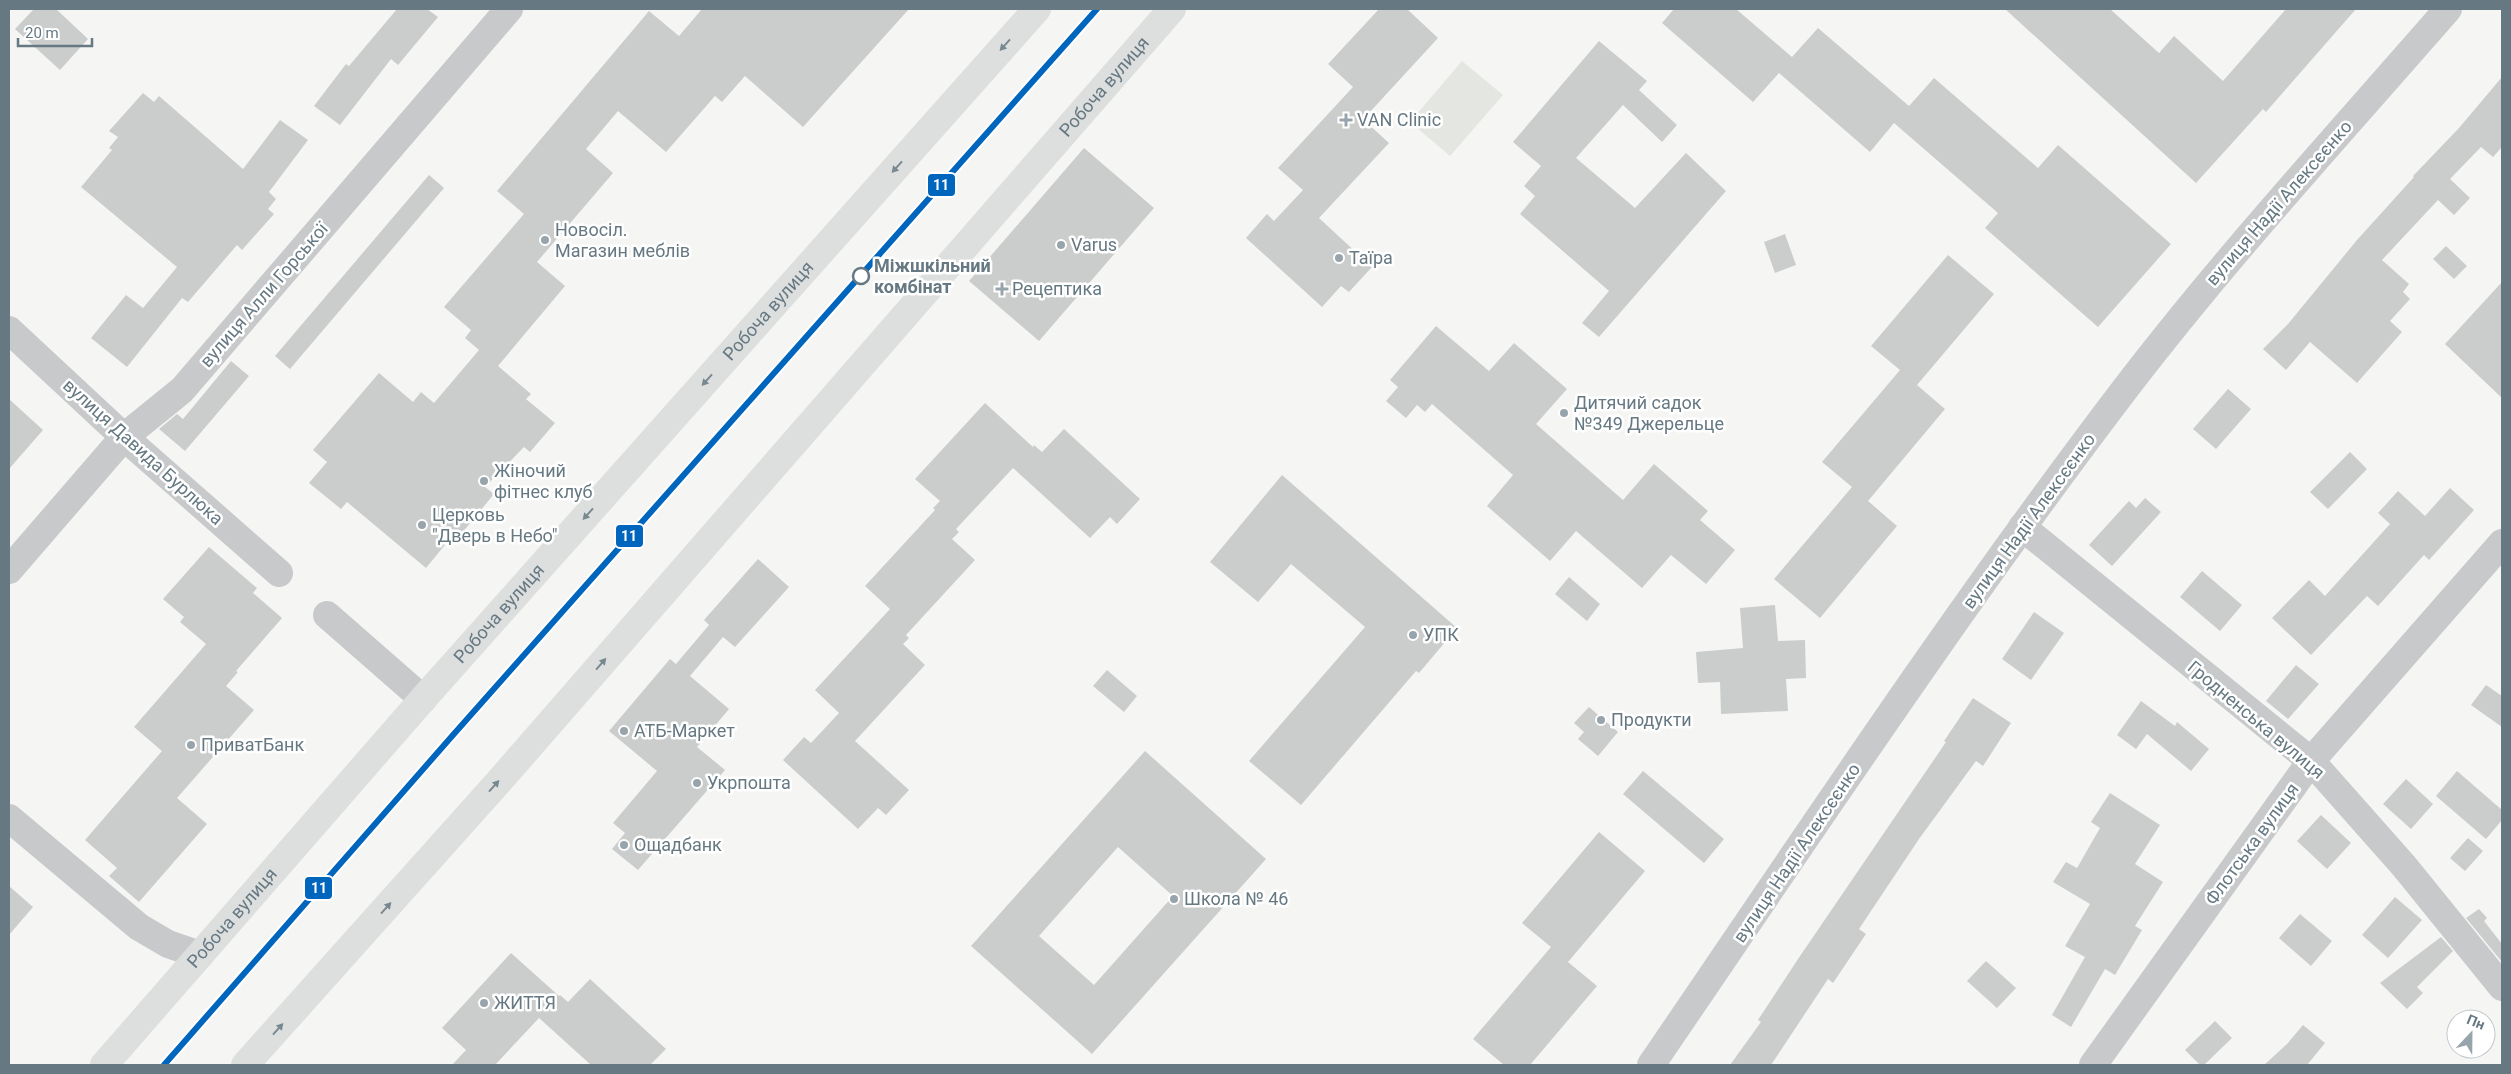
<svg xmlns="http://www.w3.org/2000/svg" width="2511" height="1074" font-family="Roboto,sans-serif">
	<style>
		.green { fill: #e4e7e1 }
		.building { fill: #cbcdcd; fill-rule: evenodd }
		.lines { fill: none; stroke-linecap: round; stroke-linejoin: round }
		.minor { stroke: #c7c9ca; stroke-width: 28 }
		.major { stroke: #dddede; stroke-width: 28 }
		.tram-1-casing { stroke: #fff; stroke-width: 10 }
		.tram-1 { stroke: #0065bd; stroke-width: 6 }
		.oneway { fill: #788891 }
		.poi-dot { fill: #98a4ab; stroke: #fff; stroke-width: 2 }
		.stop-dot { fill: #fff; stroke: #667983; stroke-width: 2.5 }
		.labels { text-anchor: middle; stroke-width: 5; stroke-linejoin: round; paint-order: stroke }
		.street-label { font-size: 18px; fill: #667983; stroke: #fff }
		.poi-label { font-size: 18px; fill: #667983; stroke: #fff; text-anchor: start }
		.stop-label { font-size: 18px; font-weight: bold; fill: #667983; stroke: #fff; text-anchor: start }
		.line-badge { stroke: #fff; stroke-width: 2 }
		.badge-label { font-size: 14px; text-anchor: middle; font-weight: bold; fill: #fff }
	</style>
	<rect width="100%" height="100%" fill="#f5f5f4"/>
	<polygon class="green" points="1462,61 1503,95 1450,156 1410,122"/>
	<g class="building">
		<polygon points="34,9 56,9 88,39 60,70 15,29"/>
		<polygon points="397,9 427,9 438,17 398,65 391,59 340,125 314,106 346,64 349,66"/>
		<polygon points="702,9 909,9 803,127 745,76 722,102 715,96 666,152 618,111 586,149 613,173 537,262 565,286 498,366 531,394 526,399 555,423 530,452 524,447 485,487 494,494 453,544 449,540 426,568 347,502 341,509 309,483 327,462 313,450 379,373 413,402 421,392 434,403 479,350 465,338 471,330 444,307 524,214 497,191 649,11 679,36"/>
		<polygon points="1379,9 1407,9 1438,38 1369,113 1372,115 1366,122 1389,143 1319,218 1372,267 1349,292 1341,286 1322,307 1246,238 1267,214 1274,221 1303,190 1278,168 1353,87 1328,64"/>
		<polygon points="1674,9 1736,9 1792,57 1818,28 1909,106 1934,78 2038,168 2058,145 2171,244 2098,327 1985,228 1998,213 1894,123 1870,152 1779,73 1753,102 1662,23"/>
		<polygon points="2005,9 2110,9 2159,53 2174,36 2223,81 2286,9 2356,9 2266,112 2263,109 2196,183"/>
		<polygon points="1599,41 1647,81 1639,90 1677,125 1662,142 1623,105 1576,158 1635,208 1686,153 1726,191 1599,337 1582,323 1609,291 1520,214 1535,196 1524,186 1541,166 1513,142"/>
		<polygon points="2502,77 2502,147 2493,157 2481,147 2450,179 2470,198 2454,215 2438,200 2382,260 2409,284 2403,292 2410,299 2390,321 2402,332 2357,383 2310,342 2286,370 2263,349 2288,324 2357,240 2414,177 2413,176 2459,128"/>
		<polygon points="143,93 154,102 159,96 243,169 280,120 308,140 269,192 276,199 268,209 274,214 242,250 237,245 188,302 182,298 127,367 91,338 126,295 143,308 177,267 81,187 112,150 109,148 118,137 109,131"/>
		<polygon points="1084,148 1154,208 1039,341 969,281"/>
		<polygon points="429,175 444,188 290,369 275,356"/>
		<polygon points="1785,234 1796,265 1775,273 1764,242"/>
		<polygon points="2446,246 2467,266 2454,279 2433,259"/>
		<polygon points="1948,255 1994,294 1917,385 1945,409 1868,501 1897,526 1820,618 1774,579 1852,487 1822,462 1900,370 1871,346"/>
		<polygon points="2502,282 2502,398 2445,344"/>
		<polygon points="1436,326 1489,371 1514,343 1567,389 1536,424 1623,500 1654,464 1708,511 1700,520 1735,550 1706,584 1671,555 1642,588 1576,531 1550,561 1487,506 1513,475 1432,404 1425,412 1417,405 1406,418 1386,401 1398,387 1390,380"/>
		<polygon points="231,361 249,376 185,451 159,429 177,414 183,419"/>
		<polygon points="2228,389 2251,409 2216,449 2193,429"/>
		<polygon points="9,399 43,430 9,469"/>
		<polygon points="985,403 1033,447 1034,445 1042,452 1064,429 1140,499 1117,524 1110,517 1090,538 1013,468 956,529 959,532 952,539 975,560 906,635 909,638 903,644 925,665 855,741 909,790 886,815 878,808 858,829 783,760 804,737 811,743 839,713 815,690 890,609 865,586 935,510 933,508 940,501 915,479"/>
		<polygon points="2350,452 2367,469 2328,509 2310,492"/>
		<polygon points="1282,475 1457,628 1419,673 1416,671 1301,805 1249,761 1365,627 1291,564 1258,602 1210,562"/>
		<polygon points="2450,488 2474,510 2429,560 2424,555 2378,606 2367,596 2311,655 2272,618 2309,580 2325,596 2390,524 2378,513 2398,491 2425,516"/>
		<polygon points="2145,498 2161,512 2112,566 2089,545 2129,501 2136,508"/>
		<polygon points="209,547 257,588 253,593 282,618 236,671 238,672 226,686 254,710 177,798 207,824 139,902 109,876 117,868 85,840 162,751 134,727 206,644 180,622 184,617 163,599"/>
		<polygon points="758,559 789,587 735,647 723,637 690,676 729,709 697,747 725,770 638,870 612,849 625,833 613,823 657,771 609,731 670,659 676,664 709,625 704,620"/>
		<polygon points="2202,571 2242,605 2220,631 2180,597"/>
		<polygon points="1569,577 1600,604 1587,621 1555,594"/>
		<polygon points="1775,605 1778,641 1805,640 1806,678 1786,679 1788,711 1721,714 1720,682 1698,683 1696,652 1743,648 1740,608"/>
		<polygon points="2034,612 2064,633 2031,680 2002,659"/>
		<polygon points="2296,665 2319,684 2288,719 2266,701"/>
		<polygon points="1107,670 1137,696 1124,712 1093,686"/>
		<polygon points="2486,685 2502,696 2502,727 2471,705"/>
		<polygon points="1973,698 2011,723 1983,766 1976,761 1919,839 1859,929 1866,934 1833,983 1828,979 1771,1065 1730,1065 1761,1022 1758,1020 1798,959 1946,742 1944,741"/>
		<polygon points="2141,701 2175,726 2177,722 2209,749 2191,771 2147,734 2136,749 2117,735"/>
		<polygon points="1589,707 1618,732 1598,756 1578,739 1584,732 1574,723"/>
		<path d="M1145 751 1266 859 1092 1054 971 946ZM1118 847 1173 896 1094 985 1039 936Z"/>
		<polygon points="1643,771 1724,839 1704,863 1623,794"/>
		<polygon points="2457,771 2502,810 2502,820 2486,839 2436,796"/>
		<polygon points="2406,779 2433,804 2411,829 2383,804"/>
		<polygon points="2110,793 2160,825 2135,864 2163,882 2135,926 2142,930 2115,975 2105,969 2071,1027 2052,1015 2085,957 2065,946 2090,904 2053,882 2066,862 2077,868 2100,828 2091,822"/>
		<polygon points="2321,815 2351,843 2327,869 2297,841"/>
		<polygon points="1599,832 1645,871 1568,962 1597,986 1530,1065 1504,1065 1473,1039 1551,947 1522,923"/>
		<polygon points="2468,838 2483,851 2465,871 2450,858"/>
		<polygon points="9,886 33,907 9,935"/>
		<polygon points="2395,897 2422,920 2388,958 2362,935"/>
		<polygon points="2479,909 2487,918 2484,921 2502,944 2502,962 2466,918"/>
		<polygon points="2300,914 2332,941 2311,966 2279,938"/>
		<polygon points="2441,937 2453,951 2417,987 2423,993 2407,1009 2380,983"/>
		<polygon points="511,953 559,996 560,995 568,1002 590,979 666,1049 650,1065 591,1065 539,1018 495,1065 452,1065 466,1050 442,1028"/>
		<polygon points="1986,961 2016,988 1997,1008 1967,981"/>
		<polygon points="2215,1021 2232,1038 2204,1065 2200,1065 2185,1050"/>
		<polygon points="2303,1025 2325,1043 2307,1065 2264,1065 2287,1044"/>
	</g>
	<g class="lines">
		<g class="minor">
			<polyline points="9,330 124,437 279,573"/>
			<polyline points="2022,527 2311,761 2404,866 2502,987"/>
			<polyline points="9,570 124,437 182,390 509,9"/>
			<polyline points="327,615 423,699"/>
			<polyline points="9,818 139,927 168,944 200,955"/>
			<path d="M1651 1065C1806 838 1958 608 2125 389 2226 257 2339 134 2448 9"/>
			<polyline points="2093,1065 2311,761 2502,543"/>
		</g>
		<g class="major">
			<path id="s1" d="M104 1065 423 699 1037 9"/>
			<path id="s2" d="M245 1065 502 778 1172 9"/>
		</g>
		<defs>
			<polyline id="tram-1" points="164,1065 453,735 1097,9"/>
		</defs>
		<use href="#tram-1" class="tram-1-casing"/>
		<use href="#tram-1" class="tram-1"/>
	</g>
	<defs><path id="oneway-solid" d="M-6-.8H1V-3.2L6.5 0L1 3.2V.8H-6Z" transform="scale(1.25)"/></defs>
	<g class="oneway">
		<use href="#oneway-solid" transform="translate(1005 45) rotate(132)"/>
		<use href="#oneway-solid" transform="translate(897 167) rotate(132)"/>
		<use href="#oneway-solid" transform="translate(707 380) rotate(132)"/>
		<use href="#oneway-solid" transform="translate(588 514) rotate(132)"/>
		<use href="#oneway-solid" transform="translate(601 664) rotate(-49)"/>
		<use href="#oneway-solid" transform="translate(494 786) rotate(-48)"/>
		<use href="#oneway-solid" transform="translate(386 908) rotate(-48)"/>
		<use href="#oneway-solid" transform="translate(278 1029) rotate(-48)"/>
	</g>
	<g class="poi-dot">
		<path d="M1343.5 112.5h5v5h5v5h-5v5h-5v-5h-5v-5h5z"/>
		<circle cx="545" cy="240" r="5"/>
		<circle cx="1061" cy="245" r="5"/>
		<circle cx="1339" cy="258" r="5"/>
		<path d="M999.5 281.5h5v5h5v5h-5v5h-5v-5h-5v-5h5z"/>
		<circle cx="1564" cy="413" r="5"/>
		<circle cx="484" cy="481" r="5"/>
		<circle cx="422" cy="525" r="5"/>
		<circle cx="1413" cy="635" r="5"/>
		<circle cx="1601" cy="720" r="5"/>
		<circle cx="624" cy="731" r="5"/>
		<circle cx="191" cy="745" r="5"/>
		<circle cx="697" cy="783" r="5"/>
		<circle cx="624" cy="845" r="5"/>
		<circle cx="1174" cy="899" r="5"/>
		<circle cx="484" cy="1003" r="5"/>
	</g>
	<circle class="stop-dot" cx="861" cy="276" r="8"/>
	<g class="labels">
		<g class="street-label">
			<text dy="6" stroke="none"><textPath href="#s2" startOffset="1302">Робоча вулиця</textPath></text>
			<text transform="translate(2279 203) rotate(-49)" y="6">вулиця Надії Алексєєнко</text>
			<text transform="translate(264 295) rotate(-49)" y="6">вулиця Алли Горської</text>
			<text dy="6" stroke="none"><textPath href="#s1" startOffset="1005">Робоча вулиця</textPath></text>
			<text transform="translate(143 452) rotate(42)" y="6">вулиця Давида Бурлюка</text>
			<text transform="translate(2029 521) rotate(-54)" y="6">вулиця Надії Алексєєнко</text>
			<text dy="6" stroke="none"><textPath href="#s1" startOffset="600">Робоча вулиця</textPath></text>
			<text transform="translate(2256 720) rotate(40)" y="6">Гродненська вулиця</text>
			<text transform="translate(2252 844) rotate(-54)" y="6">Флотська вулиця</text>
			<text transform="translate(1797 853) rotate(-56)" y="6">вулиця Надії Алексєєнко</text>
			<text dy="6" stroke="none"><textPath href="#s1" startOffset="195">Робоча вулиця</textPath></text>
		</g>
		<g class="poi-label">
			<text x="1357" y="126">VAN Clinic</text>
			<text x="555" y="236">Новосіл.<tspan x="555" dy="21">Магазин меблів</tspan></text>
			<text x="1071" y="251">Varus</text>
			<text x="1349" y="264">Таїра</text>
			<text x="1012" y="295">Рецептика</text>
			<text x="1574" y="409">Дитячий садок<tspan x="1574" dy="21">№349 Джерельце</tspan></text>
			<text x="494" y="477">Жіночий<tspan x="494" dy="21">фітнес клуб</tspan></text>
			<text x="432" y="521">Церковь<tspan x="432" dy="21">"Дверь в Небо"</tspan></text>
			<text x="1423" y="641">УПК</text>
			<text x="1611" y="726">Продукти</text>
			<text x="634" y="737">АТБ-Маркет</text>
			<text x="201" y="751">ПриватБанк</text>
			<text x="707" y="789">Укрпошта</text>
			<text x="634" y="851">Ощадбанк</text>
			<text x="1184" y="905">Школа № 46</text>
			<text x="494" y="1009">ЖИТТЯ</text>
		</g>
		<g class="stop-label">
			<text x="874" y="272">Міжшкільний<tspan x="874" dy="21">комбінат</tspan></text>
		</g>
	</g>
	<g class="line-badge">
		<rect x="927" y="173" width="29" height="24" rx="5" fill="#0065bd"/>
		<rect x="615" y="524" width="29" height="24" rx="5" fill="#0065bd"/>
		<rect x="304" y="876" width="29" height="24" rx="5" fill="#0065bd"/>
	</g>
	<g class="badge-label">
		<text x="941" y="190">11</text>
		<text x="629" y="541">11</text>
		<text x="319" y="893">11</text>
	</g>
	<rect width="2511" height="1074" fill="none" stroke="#667983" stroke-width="20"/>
	<g transform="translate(2471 1034) rotate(22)"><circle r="24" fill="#ffffff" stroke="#c2c9cd"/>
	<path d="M0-4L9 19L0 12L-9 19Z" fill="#98a4ab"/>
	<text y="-8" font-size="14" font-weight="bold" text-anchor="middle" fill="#667983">Пн</text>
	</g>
	<path d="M18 38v8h74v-8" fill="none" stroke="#667983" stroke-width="2.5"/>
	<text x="25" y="38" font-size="15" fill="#667983" stroke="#ffffff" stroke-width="4" paint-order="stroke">20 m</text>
</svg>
